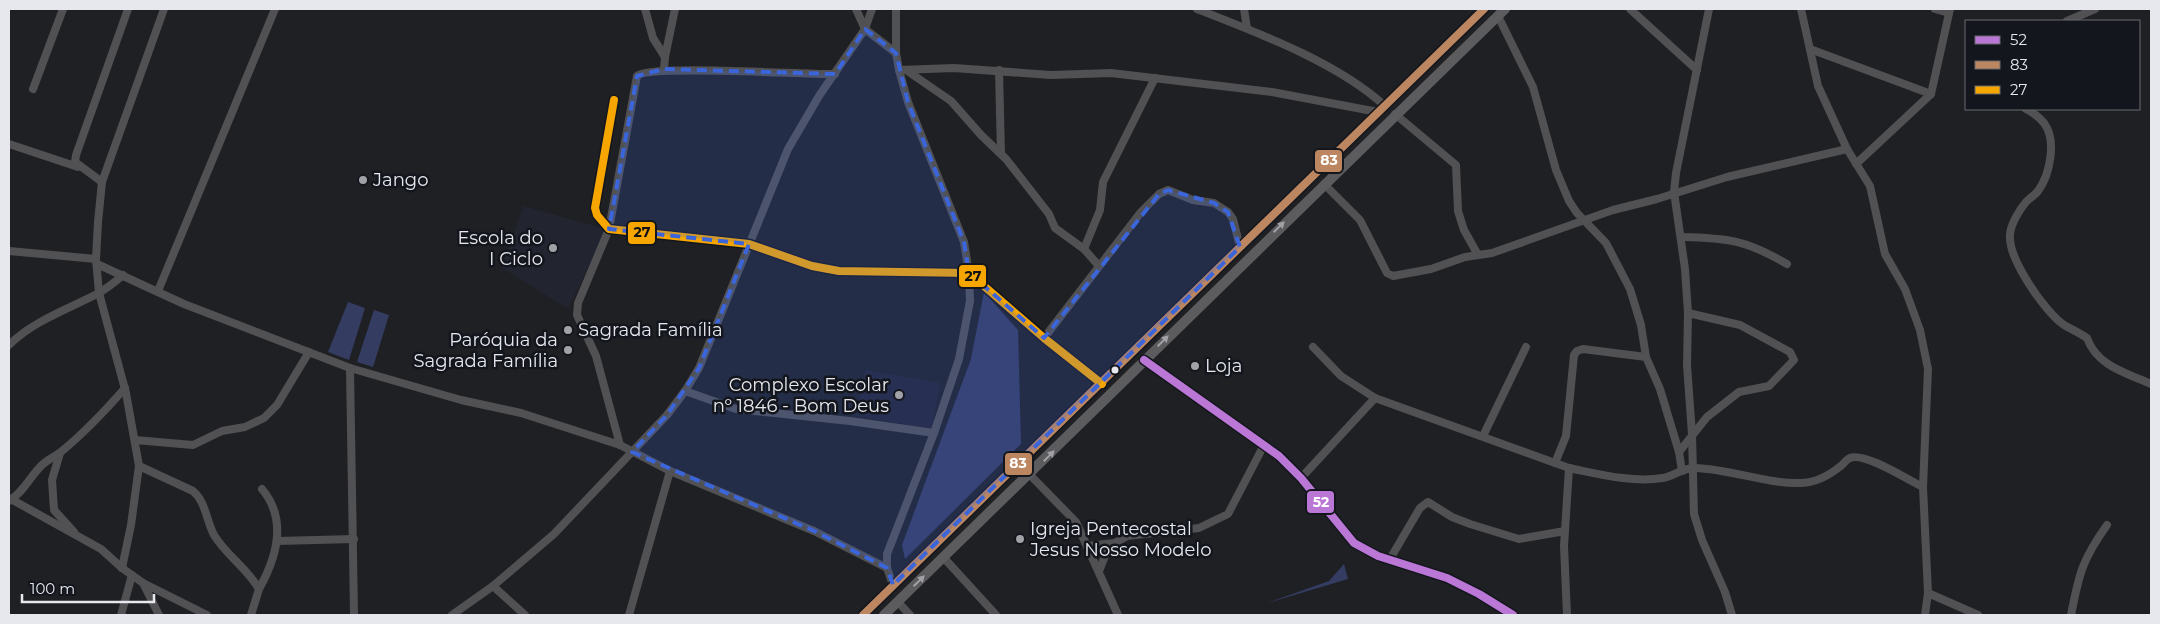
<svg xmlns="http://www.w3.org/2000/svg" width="2160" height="624" font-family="Montserrat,sans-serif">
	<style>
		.built { fill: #222430 }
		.green { fill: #353c62 }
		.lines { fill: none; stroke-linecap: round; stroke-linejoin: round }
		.street { stroke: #515153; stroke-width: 8 }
		.secondary { stroke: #5c5c5f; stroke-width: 10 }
		.bus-1-casing { stroke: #14161d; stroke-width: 11 }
		.bus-2-casing { stroke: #14161d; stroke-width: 11 }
		.bus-3-casing { stroke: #14161d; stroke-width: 11 }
		.bus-1 { stroke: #ba77d6; stroke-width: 8 }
		.bus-2 { stroke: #bb8660; stroke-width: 8 }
		.bus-3 { stroke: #f7a600; stroke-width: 8 }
		.oneway { fill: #a2a2a6 }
		.marked { fill: #3b65db; fill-opacity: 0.2; stroke: #3b65db; stroke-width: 4; stroke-dasharray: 10 6; stroke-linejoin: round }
		.poi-dot { fill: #a1a2a7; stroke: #14161d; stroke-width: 2 }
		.bus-dot { fill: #e7e8ee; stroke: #14161d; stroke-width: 2 }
		.labels { text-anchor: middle; stroke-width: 5; stroke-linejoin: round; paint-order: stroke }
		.poi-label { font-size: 18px; fill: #e7e8ee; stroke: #14161d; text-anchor: start }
		.line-badge { stroke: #14161d; stroke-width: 2 }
		.badge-label { font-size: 14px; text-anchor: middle; font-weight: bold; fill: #fff }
		.pale-badge-label { font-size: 14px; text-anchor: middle; font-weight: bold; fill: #111 }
	</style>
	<rect width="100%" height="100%" fill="#1f2024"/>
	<g class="built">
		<polygon points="523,206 607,229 568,309 502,268"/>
		<polygon points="865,370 940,383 932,429 857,416"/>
	</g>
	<g class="green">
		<polygon points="984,292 1018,330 1021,444 905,559 902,545 971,359"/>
		<polygon points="348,302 365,308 349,360 328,352"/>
		<polygon points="374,310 389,315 373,367 357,362"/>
		<polygon points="1344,564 1348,579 1264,604 1329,581"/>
	</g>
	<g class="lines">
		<g class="street">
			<polyline points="645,9 653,38 665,57 664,69"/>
			<polyline points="856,9 865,29 896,53"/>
			<path d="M1197 9C1258 33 1337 62 1385 106"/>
			<polyline points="1244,9 1247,28"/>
			<polyline points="1630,9 1697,70"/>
			<polyline points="1709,9 1676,173 1674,192 1685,269 1688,313 1687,365 1692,434 1694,514 1702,540 1725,592 1732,615"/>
			<polyline points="1801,9 1818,86 1847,149 1870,186 1885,254 1905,289 1920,330 1928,369 1923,487 1928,593 1925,615"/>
			<polyline points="1935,9 1949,13"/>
			<polyline points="1498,16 1533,87 1556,170 1569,201 1577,213 1606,243 1630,289 1641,325 1646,357 1660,389 1679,452 1682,471"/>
			<polyline points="2067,21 2095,9"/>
			<polyline points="1810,49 1931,94"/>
			<polyline points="665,57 675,9"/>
			<polyline points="899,70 954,68 1051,75 1111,73 1272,92 1378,112"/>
			<polyline points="906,70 951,101 981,135 1006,159 1049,214 1055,228 1084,249 1099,266"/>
			<polyline points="999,70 1001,154"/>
			<polyline points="33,89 63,9"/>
			<polyline points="614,100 595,208 597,215 609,229 749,244 812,266 839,271 969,273 1044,338 1102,384"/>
			<path d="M2026 109C2032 112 2040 118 2044 123 2057 140 2050 175 2038 191 2035 195 2030 198 2026 202 2020 209 2010 225 2010 235 2008 259 2045 312 2064 325 2071 329 2080 333 2087 338 2097 366 2126 373 2151 384"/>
			<polyline points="1395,114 1456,165 1458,211 1464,230 1478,255"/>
			<polyline points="9,144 78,167"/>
			<polyline points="1856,164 1931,94 1950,9"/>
			<polyline points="102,182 75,162 76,155 128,9"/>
			<polyline points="1324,184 1360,220 1387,273 1393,276 1431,269 1465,257 1492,253 1613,210 1657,199 1727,177 1847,149"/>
			<path d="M1681 237C1728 238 1746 240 1787 264"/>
			<polyline points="1084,249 1100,210 1103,182 1155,78"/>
			<polyline points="9,251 96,259"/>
			<polyline points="97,264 184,304 350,368 461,400 521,413 620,445 670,471 814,531 887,568"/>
			<polyline points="158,291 275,9"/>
			<polyline points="1044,338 1141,212 1159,194 1168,190 1193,200 1214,203 1228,212 1233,219 1240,247"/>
			<path d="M9 345C33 321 68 309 97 294 106 289 115 282 123 275"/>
			<path d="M1313 347 1341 376 1375 398 1569 468C1599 474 1632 483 1663 478 1674 476 1684 467 1695 468 1730 469 1767 484 1800 483 1816 483 1830 475 1842 465 1844 463 1847 459 1850 458 1865 452 1908 480 1923 487"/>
			<polyline points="350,368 354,615"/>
			<polyline points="685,391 736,409 850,421 934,433"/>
			<polyline points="1483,436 1526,347"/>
			<polyline points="135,440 193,445 222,431 245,427 264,418 277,405 309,352"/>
			<path d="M620 445 596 356 577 315 578 303 609 229 637 76C648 64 808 75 835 74"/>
			<polyline points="1679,452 1707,417 1739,392 1769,386 1794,360 1790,352 1740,325 1688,313"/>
			<polyline points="60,453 52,480 54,510 74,532"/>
			<polyline points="1555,463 1566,436 1574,355 1577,351 1583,349 1646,357"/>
			<path d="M139 466 193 491C206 502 206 520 214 535 226 555 247 568 259 589L251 615"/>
			<polyline points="1030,475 1076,522 1118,615"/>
			<polyline points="1301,478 1375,398"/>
			<polyline points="9,498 101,549 122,568 143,583 207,615"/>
			<path d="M9 501C24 492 30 476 43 464 49 459 56 456 62 451 85 432 105 411 125 388"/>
			<polyline points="277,541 354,539"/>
			<polyline points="1087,546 1115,543"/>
			<polyline points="944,558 996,615"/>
			<polyline points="1390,559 1420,508 1428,502 1452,517 1470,524 1519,539 1565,531"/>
			<polyline points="122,568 131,525 139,466 126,393 99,293 96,259 98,222 102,182 164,9"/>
			<polyline points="1099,571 1107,551 1115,543 1127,536 1199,528 1228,514 1264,445"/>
			<polyline points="143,583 159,615"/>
			<polyline points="893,585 887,568 887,554 934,433 959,359 970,301 969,273 964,242 908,102 899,70 896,53 896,9"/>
			<polyline points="493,586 525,615"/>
			<path d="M259 589C277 557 288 520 262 489"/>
			<polyline points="1928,593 1978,615"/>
			<polyline points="898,602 910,615"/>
			<polyline points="121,615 132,575"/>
			<polyline points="452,615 493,586 554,534 667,415 685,391 699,368 788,149 819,96 865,29 872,9"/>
			<polyline points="629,615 670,471"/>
			<polyline points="1567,615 1564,546 1569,468"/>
			<path d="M2071 615C2079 574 2082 560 2107 525"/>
		</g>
		<g class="secondary">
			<polyline points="1144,360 1279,456 1301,478 1354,543 1378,556 1447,578 1479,594 1513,615"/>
			<polyline points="863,615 1484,9"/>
			<polyline points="884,615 1505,9"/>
		</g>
		<defs>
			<polyline id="bus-1" points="1144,360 1279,456 1301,478 1354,543 1378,556 1447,578 1479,594 1513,615"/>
			<polyline id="bus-2" points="863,615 1484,9"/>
			<polyline id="bus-3" points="614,100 595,208 597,215 609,229 749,244 812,266 839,271 969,273 1044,338 1102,384"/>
		</defs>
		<use href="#bus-1" class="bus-1-casing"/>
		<use href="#bus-2" class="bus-2-casing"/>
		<use href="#bus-3" class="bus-3-casing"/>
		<use href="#bus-1" class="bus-1"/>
		<use href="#bus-2" class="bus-2"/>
		<use href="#bus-3" class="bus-3"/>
	</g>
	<defs><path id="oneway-solid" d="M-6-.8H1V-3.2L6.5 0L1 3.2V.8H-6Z" transform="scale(1.25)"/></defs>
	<g class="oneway">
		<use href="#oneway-solid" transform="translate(1279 227) rotate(-44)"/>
		<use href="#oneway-solid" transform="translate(1163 341) rotate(-45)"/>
		<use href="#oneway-solid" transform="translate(1049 456) rotate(-45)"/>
		<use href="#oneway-solid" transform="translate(919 581) rotate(-44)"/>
	</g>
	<path class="marked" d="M865 29 896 53 908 102 964 242 969 273 1044 338 1159 194 1168 190 1214 203 1228 212 1240 247 893 585 887 568 814 531 632 452 667 415 699 368 749 244 609 229 637 76 664 69 835 74Z"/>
	<g class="poi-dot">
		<circle cx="363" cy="180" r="5"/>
		<circle cx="553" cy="248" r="5"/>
		<circle cx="568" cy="330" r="5"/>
		<circle cx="568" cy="350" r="5"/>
		<circle cx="1195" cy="366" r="5"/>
		<circle cx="899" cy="395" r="5"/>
		<circle cx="1020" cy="539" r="5"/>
	</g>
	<circle class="bus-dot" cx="1115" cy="370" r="4.5"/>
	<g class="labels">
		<g class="poi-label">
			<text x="373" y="186">Jango</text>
			<text x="543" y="244" text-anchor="end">Escola do<tspan x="543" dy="21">I Ciclo</tspan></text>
			<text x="578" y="336">Sagrada Família</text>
			<text x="558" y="346" text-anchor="end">Paróquia da<tspan x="558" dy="21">Sagrada Família</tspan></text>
			<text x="1205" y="372">Loja</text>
			<text x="889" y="391" text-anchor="end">Complexo Escolar<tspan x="889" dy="21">nº 1846 - Bom Deus</tspan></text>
			<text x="1030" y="535">Igreja Pentecostal<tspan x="1030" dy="21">Jesus Nosso Modelo</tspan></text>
		</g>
	</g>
	<g class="line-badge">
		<rect x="1314" y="149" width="29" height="24" rx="5" fill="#bb8660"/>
		<rect x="627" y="221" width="29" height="24" rx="5" fill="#f7a600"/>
		<rect x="958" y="264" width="29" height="24" rx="5" fill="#f7a600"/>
		<rect x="1004" y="452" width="29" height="24" rx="5" fill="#bb8660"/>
		<rect x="1306" y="490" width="29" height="24" rx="5" fill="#ba77d6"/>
	</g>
	<g class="badge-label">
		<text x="1329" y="165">83</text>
		<text x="1018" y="468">83</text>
		<text x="1321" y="507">52</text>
	</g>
	<g class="pale-badge-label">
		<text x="642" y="237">27</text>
		<text x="973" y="281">27</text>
	</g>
	<rect width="2160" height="624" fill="none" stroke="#e7e8ee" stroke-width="20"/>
	<rect x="1965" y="20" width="175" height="90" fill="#14161d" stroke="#686a71"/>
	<rect x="1975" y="36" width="25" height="8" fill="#ba77d6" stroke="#686a71"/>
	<text x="2010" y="45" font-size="15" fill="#e7e8ee">52</text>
	<rect x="1975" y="61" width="25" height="8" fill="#bb8660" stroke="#686a71"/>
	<text x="2010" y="70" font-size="15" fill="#e7e8ee">83</text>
	<rect x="1975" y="86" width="25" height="8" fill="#f7a600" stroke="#686a71"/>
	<text x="2010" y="95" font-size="15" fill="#e7e8ee">27</text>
	<path d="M22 594v8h132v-8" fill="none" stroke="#e7e8ee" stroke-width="2.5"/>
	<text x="30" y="594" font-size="15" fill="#e7e8ee" stroke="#14161d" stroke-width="4" paint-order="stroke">100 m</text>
</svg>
